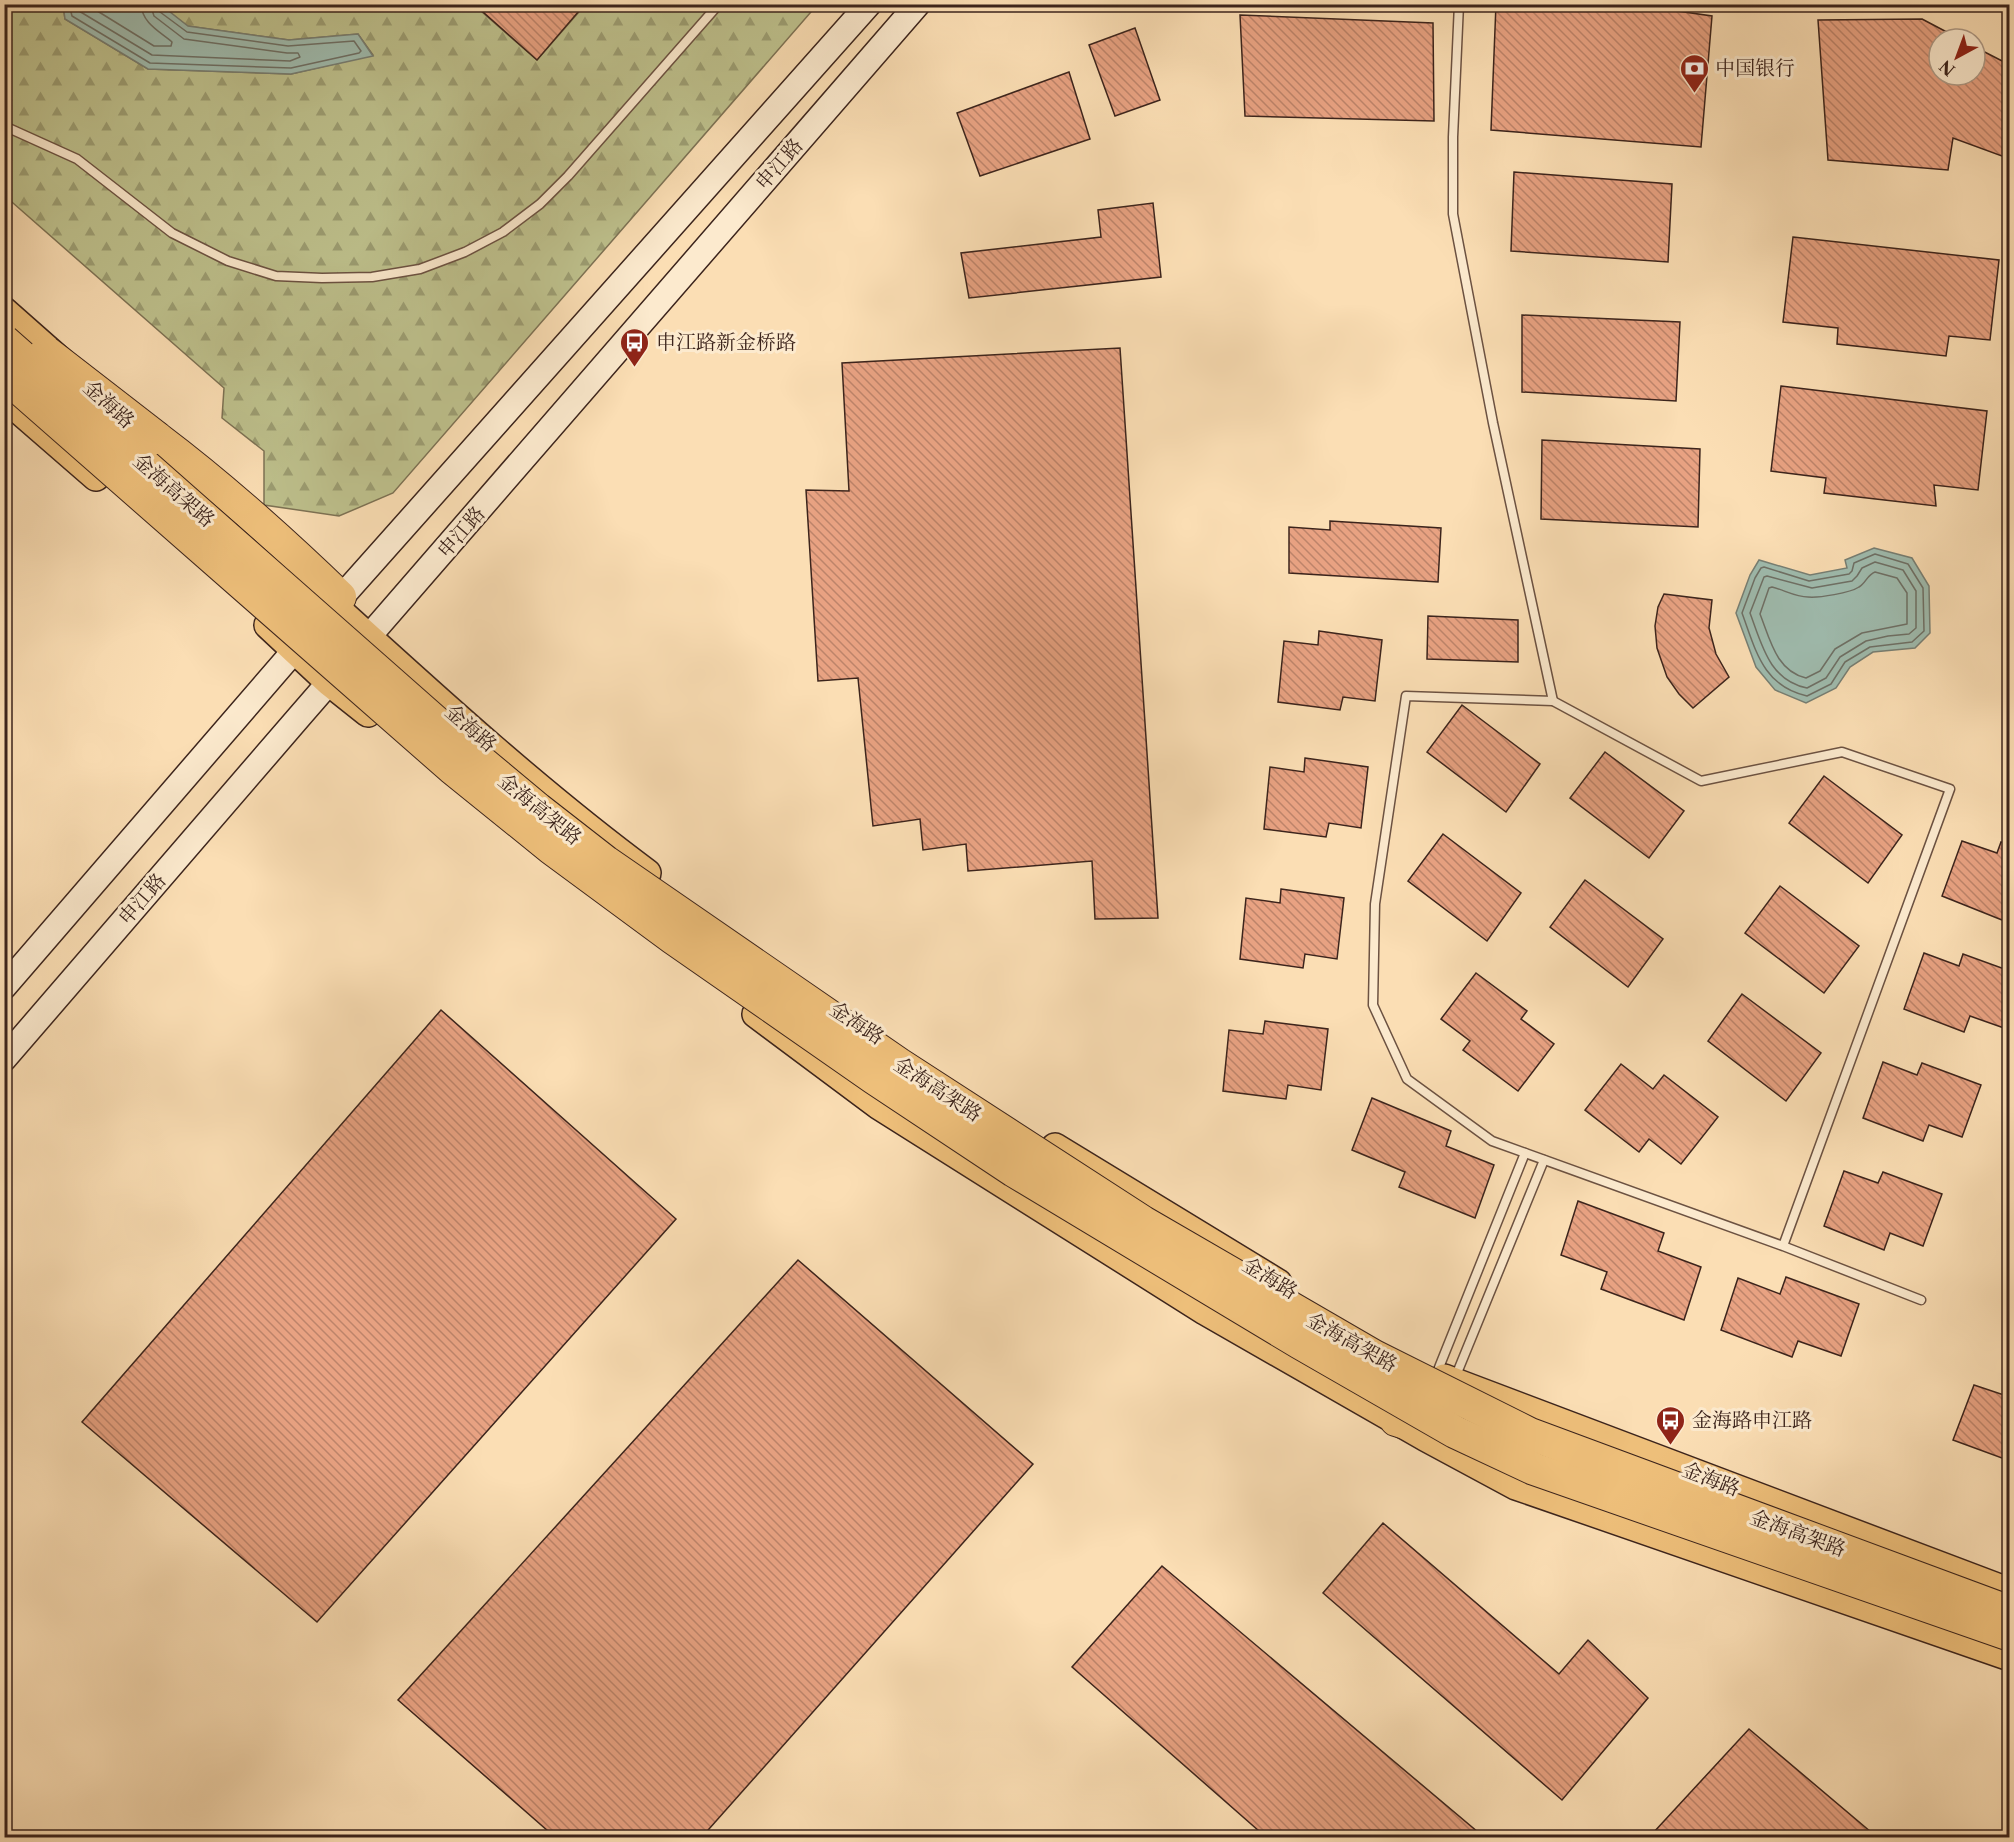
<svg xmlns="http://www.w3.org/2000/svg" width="2014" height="1842" font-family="'Libre Caslon Text','Noto Serif SC',serif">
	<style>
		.forest { fill: url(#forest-firs); stroke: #7d7254; stroke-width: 1.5 }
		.water { fill: #9fbcaf; stroke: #777f74; stroke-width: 1.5 }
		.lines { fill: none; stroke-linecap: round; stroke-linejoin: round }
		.shore { stroke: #6e7066; stroke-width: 1.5 }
		.building { fill: url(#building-back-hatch); stroke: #3c241c; stroke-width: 1.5 }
		.lane-casing { stroke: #6c5242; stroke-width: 11 }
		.secondary-casing { stroke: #3c241c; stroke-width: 27 }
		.primary-casing { stroke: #3c241c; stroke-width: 30 }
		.highway-casing { stroke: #3c241c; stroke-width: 34 }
		.lane { stroke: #fceace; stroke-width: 8 }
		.secondary { stroke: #fceace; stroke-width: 24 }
		.primary { stroke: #eebf7a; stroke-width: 27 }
		.highway { stroke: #eebf7a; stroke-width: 32 }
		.highway-bridge-casing { stroke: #3c241c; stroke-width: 34; stroke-linecap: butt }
		.highway-bridge { stroke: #eebf7a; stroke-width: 32 }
		.labels { text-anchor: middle; stroke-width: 6; stroke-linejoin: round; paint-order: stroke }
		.poi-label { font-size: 20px; fill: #3c241c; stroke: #fceace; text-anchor: start }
		.street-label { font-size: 20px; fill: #3c241c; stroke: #fceace }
	</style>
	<defs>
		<pattern id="forest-firs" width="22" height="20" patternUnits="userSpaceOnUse" patternTransform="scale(1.5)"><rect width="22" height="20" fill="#bec18d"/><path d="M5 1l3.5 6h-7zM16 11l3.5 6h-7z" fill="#9c9d72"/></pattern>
		<pattern id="building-back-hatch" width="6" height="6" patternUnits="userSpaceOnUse" patternTransform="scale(1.5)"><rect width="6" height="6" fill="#e8a282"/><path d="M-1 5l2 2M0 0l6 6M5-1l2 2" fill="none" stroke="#bd846a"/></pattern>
	</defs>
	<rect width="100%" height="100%" fill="#fbdeb4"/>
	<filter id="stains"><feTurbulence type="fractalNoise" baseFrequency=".00333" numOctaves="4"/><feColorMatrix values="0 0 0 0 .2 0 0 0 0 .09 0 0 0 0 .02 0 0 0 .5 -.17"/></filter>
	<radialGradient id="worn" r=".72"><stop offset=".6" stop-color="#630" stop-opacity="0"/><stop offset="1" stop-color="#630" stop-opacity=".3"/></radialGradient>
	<polygon class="forest" points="5,5 63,5 65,19 148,69 291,74 373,55 358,34 289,40 187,26 161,5 474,5 537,60 585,5 817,5 393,493 339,516 264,505 264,451 222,418 224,388 5,196"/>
	<g class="water">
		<polygon points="63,5 161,5 188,26 289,40 358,34 373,56 291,74 148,69 65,19"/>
		<polygon points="1874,548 1912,558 1929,586 1930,633 1915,648 1873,652 1850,667 1836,688 1806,703 1775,690 1756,667 1736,613 1750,575 1759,560 1810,575 1847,568 1845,560"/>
	</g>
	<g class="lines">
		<g class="shore">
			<polyline points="69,4 72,16 150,63 291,68 359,53 361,51 354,41 288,46 187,32 160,12 158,4"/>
			<polyline points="77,4 79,11 152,55 290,61 300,57 298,53 287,53 184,39 154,16 150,4"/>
			<path d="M86 4 154 46H171L172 42C159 31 142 23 141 4"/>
			<path d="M1875 554 1908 564 1923 588 1924 631 1912 642 1870 647 1845 662 1831 684 1807 696C1763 686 1756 651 1742 613L1755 578 1761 568 1764 567 1809 581 1849 574 1852 571 1854 563Z"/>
			<path d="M1875 562 1903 570 1916 591V628L1909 634 1888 636 1866 641 1840 657 1826 678 1807 688C1769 680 1762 645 1750 613L1764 577 1767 576 1812 588 1852 581 1857 576 1862 568Z"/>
			<path d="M1875 572 1897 578 1907 593V624L1862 633 1835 649 1820 671 1806 678C1776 671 1770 639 1760 614L1769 588 1772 587C1784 590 1796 597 1808 597 1819 598 1850 593 1859 587 1866 583 1867 575 1875 572Z"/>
		</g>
	</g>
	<g class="building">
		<polygon points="474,4 585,4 537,60"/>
		<polygon points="1496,4 1628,4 1712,16 1701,147 1491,130"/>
		<polygon points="1240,15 1433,23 1434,121 1245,116"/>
		<polygon points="1922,19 1960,39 1939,39 1939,75 1975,75 1975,47 2010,65 2010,159 1953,138 1948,170 1828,160 1818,20"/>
		<polygon points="1135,28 1160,100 1115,116 1089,45"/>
		<polygon points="1069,72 1090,139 980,176 957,113"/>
		<polygon points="1514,172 1672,184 1668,262 1511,251"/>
		<polygon points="1153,203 1161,277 969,298 961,253 1101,237 1098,210"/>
		<polygon points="1793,237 1999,260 1990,340 1949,336 1946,356 1837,344 1838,328 1783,322"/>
		<polygon points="1522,315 1680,322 1676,401 1522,392"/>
		<polygon points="1120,348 1158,918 1095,919 1092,861 968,871 966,844 923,850 920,819 873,826 858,678 818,681 806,490 849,491 842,363"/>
		<polygon points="1781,386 1987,411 1978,490 1934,485 1936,506 1824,493 1826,478 1771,471"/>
		<polygon points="1542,440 1700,449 1698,527 1541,519"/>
		<polygon points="1330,521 1441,528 1438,582 1289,573 1289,527 1330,530"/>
		<polygon points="1664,594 1712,600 1709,628 1716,654 1729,677 1693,708 1679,694 1667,677 1657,648 1655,626 1658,607"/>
		<polygon points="1428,616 1518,620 1518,662 1427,659"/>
		<polygon points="1319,631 1382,640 1375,701 1343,697 1340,710 1278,702 1284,641 1318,645"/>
		<polygon points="1462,705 1540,764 1506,812 1427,752"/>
		<polygon points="1605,752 1684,811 1649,858 1570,798"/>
		<polygon points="1305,758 1368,767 1361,828 1329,823 1326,837 1264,829 1270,767 1304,772"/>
		<polygon points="1824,776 1902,835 1868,883 1789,823"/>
		<polygon points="1443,834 1521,893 1487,941 1408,881"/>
		<polygon points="1962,841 1997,853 2001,842 2010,845 2010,904 2002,920 1942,896"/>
		<polygon points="1585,880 1663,939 1628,987 1550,927"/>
		<polygon points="1780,886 1859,946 1824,993 1745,933"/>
		<polygon points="1281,889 1344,898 1337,959 1305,954 1303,968 1240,959 1246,898 1280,903"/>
		<polygon points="1924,953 1959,966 1963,954 2010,971 2010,1012 2004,1028 1970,1016 1964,1032 1904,1009"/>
		<polygon points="1476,973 1527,1011 1521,1019 1554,1044 1518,1091 1463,1050 1470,1041 1441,1019"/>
		<polygon points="1742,994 1821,1053 1786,1101 1708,1041"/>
		<polygon points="441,1010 676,1219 317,1622 82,1422"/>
		<polygon points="1265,1021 1328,1029 1321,1090 1288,1085 1286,1099 1223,1091 1229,1030 1263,1034"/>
		<polygon points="1883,1062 1917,1075 1922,1063 1981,1085 1962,1137 1929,1125 1923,1141 1863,1118"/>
		<polygon points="1621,1064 1653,1089 1664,1075 1718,1117 1681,1164 1649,1139 1639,1152 1585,1110"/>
		<polygon points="1372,1098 1451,1131 1446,1146 1494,1165 1475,1218 1399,1187 1405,1172 1352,1150"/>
		<polygon points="1844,1171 1878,1183 1883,1172 1942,1194 1923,1246 1890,1233 1884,1250 1824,1226"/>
		<polygon points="1578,1201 1664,1233 1658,1251 1701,1267 1684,1320 1601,1289 1607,1272 1561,1255"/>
		<polygon points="798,1260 1033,1464 701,1838 556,1838 398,1700"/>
		<polygon points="1786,1277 1859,1304 1841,1356 1798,1341 1792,1357 1721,1330 1738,1278 1780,1294"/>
		<polygon points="1974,1385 2010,1397 2010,1461 1953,1440"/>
		<polygon points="1383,1523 1559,1674 1588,1640 1648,1698 1562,1800 1323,1593"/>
		<polygon points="1162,1566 1485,1838 1267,1838 1072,1667"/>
		<polygon points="1749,1729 1878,1838 1658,1838 1653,1833"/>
	</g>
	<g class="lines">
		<defs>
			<g id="lane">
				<polyline points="1459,4 1453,137 1453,214 1493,423 1553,701"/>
				<polyline points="4,126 77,159 172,233 228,261 276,276 322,278 372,277 420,269 465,252 503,232 540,204 568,176 719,4"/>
				<polyline points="1783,1246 1950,789 1842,752 1701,781 1553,701 1406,696 1375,904 1373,1005 1407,1079 1492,1141 1783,1246 1921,1300"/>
				<polyline points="1436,1375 1525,1153"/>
				<polyline points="1455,1378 1544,1160"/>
			</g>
			<g id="secondary">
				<polyline points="330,610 869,4"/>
				<polyline points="4,987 307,636"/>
				<polyline points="4,1059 299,717 918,4"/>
			</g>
			<g id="primary">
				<polyline points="4,311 64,364"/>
				<polyline points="4,397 96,477"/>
				<path d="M314 588C422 686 530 786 647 873"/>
				<polyline points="268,625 329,682 368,713"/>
				<polyline points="756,1014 878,1105 1205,1311 1425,1437 1516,1486 2010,1657"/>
				<polyline points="1055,1147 1278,1283"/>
				<polyline points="1444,1378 2010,1592"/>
			</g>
			<g id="highway">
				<path d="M157 438C222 487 282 541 340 597"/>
				<polyline points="1396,1420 1415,1426 1448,1442"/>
			</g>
		</defs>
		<use href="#lane" class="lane-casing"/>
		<use href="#secondary" class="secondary-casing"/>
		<use href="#primary" class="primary-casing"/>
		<use href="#highway" class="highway-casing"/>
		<use href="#lane" class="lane"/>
		<use href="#secondary" class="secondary"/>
		<use href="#primary" class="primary"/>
		<use href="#highway" class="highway"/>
		<defs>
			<g id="highway-bridge">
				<polyline points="4,341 472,754 538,809 606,862 899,1064 1143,1222 1374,1356 1530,1434 2010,1612"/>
				<polyline points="46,352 157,438"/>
				<polyline points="4,375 452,768 551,848 673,938 874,1078 1014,1171 1300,1343 1455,1432 1534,1469 2010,1635"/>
			</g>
		</defs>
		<use href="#highway-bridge" class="highway-bridge-casing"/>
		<use href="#highway-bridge" class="highway-bridge"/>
	</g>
	<defs>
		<symbol id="bank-pin" viewBox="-11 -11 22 30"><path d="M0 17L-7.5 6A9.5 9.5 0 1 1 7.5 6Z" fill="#8f2418" stroke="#fceace"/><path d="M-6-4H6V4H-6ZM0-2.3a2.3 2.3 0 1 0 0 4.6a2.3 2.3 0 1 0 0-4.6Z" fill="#fff"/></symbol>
		<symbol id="bus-pin" viewBox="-11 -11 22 30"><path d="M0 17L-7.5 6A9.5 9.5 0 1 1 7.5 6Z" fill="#8f2418" stroke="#fceace"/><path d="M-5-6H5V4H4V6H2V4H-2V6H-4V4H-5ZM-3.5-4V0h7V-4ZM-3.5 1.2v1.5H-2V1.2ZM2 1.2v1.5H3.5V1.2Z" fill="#fff"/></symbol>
	</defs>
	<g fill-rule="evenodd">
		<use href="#bank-pin" x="1678" y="52" width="33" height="45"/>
		<use href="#bus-pin" x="618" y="326" width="33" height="45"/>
		<use href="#bus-pin" x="1654" y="1404" width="33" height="45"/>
	</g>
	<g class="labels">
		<g class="poi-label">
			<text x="1715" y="75">中国银行</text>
			<text x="656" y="349">申江路新金桥路</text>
			<text x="1692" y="1427">金海路申江路</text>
		</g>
		<g class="street-label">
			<text transform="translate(779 164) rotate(-49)" y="7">申江路</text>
			<text transform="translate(109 404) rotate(42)" y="7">金海路</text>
			<text transform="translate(174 490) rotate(41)" y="7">金海高架路</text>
			<text transform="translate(461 532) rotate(-49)" y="7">申江路</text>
			<text transform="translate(471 728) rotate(41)" y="7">金海路</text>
			<text transform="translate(540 809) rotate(39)" y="7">金海高架路</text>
			<text transform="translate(142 899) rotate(-49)" y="7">申江路</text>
			<text transform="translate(857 1023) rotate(33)" y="7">金海路</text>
			<text transform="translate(938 1089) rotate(33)" y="7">金海高架路</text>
			<text transform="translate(1270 1278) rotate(31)" y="7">金海路</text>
			<text transform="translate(1352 1342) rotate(29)" y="7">金海高架路</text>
			<text transform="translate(1711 1479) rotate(21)" y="7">金海路</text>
			<text transform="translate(1798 1533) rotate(20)" y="7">金海高架路</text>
		</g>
	</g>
	<rect width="2014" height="1842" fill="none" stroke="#fbdeb4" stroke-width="24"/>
	<rect x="6" y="6" width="2002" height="1830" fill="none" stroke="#3c241c" stroke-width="3"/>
	<rect x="12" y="12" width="1990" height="1818" fill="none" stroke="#3c241c" stroke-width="1.5"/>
	<g transform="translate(1957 57) rotate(221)"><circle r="28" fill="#fceace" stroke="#af9b87" stroke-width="1.5"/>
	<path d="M0-4.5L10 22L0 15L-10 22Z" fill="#8f2418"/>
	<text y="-9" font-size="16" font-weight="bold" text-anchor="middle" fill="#3c241c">N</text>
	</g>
	<rect width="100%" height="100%" filter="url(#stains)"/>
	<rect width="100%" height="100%" fill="url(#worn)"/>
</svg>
